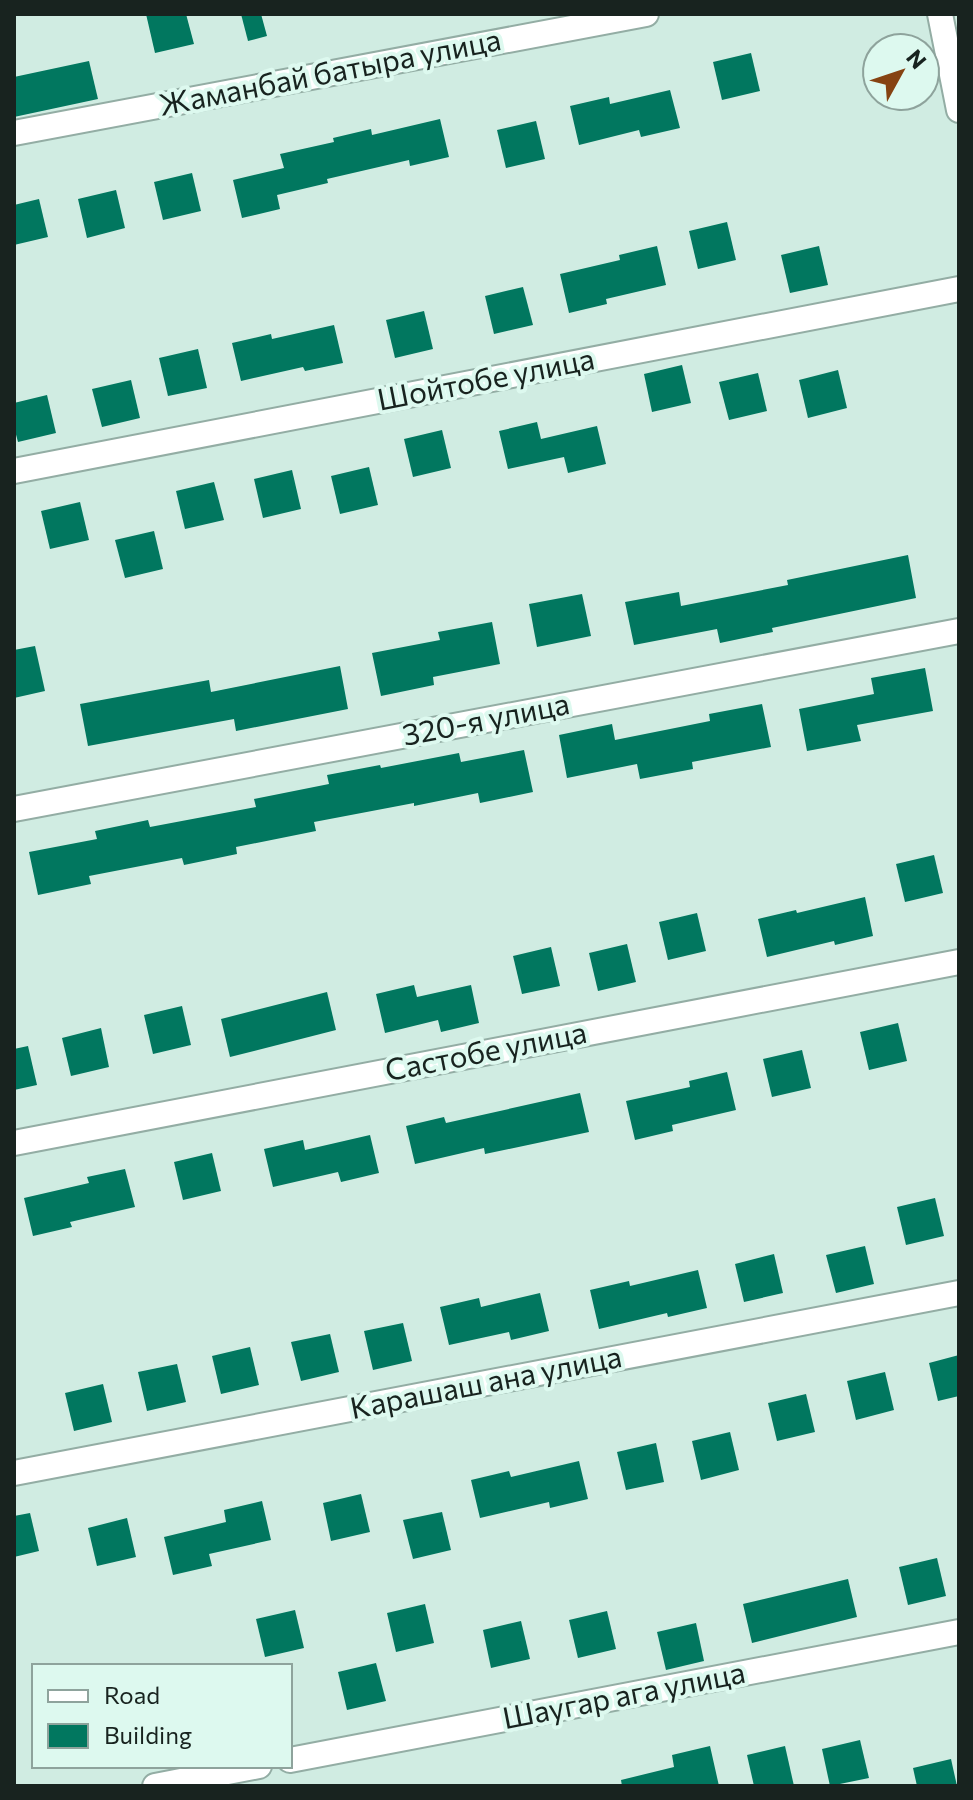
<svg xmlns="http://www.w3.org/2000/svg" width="973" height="1800" font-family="Commissioner,sans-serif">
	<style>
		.building { fill: #01775f }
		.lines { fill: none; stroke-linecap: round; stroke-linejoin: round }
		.street-casing { stroke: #93ada4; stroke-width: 28 }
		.street { stroke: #fff; stroke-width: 24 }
		.labels { text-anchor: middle; stroke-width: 8; stroke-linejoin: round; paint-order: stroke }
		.street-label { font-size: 30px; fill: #18231f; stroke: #ddf9ef }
	</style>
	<rect width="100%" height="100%" fill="#d0ece2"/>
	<g class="building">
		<polygon points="146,14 186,14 194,44 155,53"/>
		<polygon points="241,14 261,14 267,36 248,41"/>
		<polygon points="751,53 760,91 722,100 713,62"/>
		<polygon points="89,61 98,99 14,117 14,77"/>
		<polygon points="670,90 680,128 641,137 639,130 579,145 570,106 609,97 610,104"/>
		<polygon points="440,119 449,157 410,166 409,160 327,179 328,183 277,195 280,209 242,218 233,180 284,168 280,154 334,142 333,138 371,129 372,135"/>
		<polygon points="536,121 545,159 506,168 497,130"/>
		<polygon points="192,173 201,211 163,220 154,182"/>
		<polygon points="116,190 125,228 87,238 78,199"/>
		<polygon points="39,199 48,237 14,245 14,205"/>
		<polygon points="727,222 736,260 698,269 689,231"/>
		<polygon points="657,246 666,285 606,299 607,304 569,313 560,274 620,260 619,255"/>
		<polygon points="819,246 828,285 790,293 781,255"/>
		<polygon points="523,287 533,325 494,334 485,296"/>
		<polygon points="424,311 433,349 395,358 386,320"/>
		<polygon points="334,325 343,363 305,371 303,367 241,381 232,343 271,334 272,339"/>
		<polygon points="198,349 207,388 168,396 159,358"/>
		<polygon points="682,365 691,403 652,412 644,374"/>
		<polygon points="838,370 847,408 808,418 799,380"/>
		<polygon points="758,373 767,411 729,420 719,382"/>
		<polygon points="131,380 140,418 102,427 92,389"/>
		<polygon points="47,395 56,433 18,442 14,427 14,403"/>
		<polygon points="537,422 541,439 597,426 606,464 568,473 564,457 508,469 499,431"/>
		<polygon points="442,430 451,468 413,477 404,439"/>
		<polygon points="369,467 378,505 340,514 331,476"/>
		<polygon points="292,470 301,509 263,518 254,479"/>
		<polygon points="214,482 224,520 185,529 176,491"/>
		<polygon points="80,502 89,540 50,549 41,511"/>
		<polygon points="154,531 163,569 125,578 115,540"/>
		<polygon points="908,555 916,598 772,628 773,632 720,643 717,629 634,645 625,602 679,592 681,606 788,585 787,580"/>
		<polygon points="582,594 591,636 537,647 529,604"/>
		<polygon points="492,622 500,664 433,677 434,685 381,696 372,653 440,640 438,632"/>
		<polygon points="35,646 45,691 14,698 14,650"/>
		<polygon points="340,666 348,709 236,731 234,719 88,746 80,704 209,680 211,692"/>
		<polygon points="925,668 933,711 857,725 861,741 807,751 799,709 874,694 871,678"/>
		<polygon points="762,704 771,747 692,762 693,769 640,779 637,764 567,778 559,735 612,724 615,740 710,721 709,714"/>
		<polygon points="524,750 533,792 480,803 478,793 414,806 414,803 314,822 316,831 236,847 237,854 184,865 182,858 89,876 91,884 38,895 29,852 97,839 95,831 148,820 150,827 256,807 254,799 329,784 327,775 380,765 381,768 459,753 461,762"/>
		<polygon points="934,855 943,893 905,902 896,864"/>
		<polygon points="865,897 873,936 835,945 834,941 767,957 758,919 796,910 797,913"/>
		<polygon points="697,913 706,951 668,960 659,922"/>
		<polygon points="627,944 636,982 598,991 589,953"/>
		<polygon points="551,947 560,986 522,994 513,956"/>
		<polygon points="414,985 417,997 471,985 479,1023 441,1032 438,1020 385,1033 376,994"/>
		<polygon points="327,992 336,1030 230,1057 221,1019"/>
		<polygon points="182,1006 191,1045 153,1054 144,1015"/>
		<polygon points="898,1023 907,1061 869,1070 860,1032"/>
		<polygon points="101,1028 109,1067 71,1076 62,1038"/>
		<polygon points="28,1046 37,1085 14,1090 14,1049"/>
		<polygon points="802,1050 811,1088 772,1097 763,1059"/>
		<polygon points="727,1072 736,1110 672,1125 673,1131 635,1140 626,1101 690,1087 689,1081"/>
		<polygon points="580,1093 589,1132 485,1154 484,1148 415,1164 406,1126 444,1117 446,1123"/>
		<polygon points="370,1135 379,1173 341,1182 338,1172 273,1187 264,1149 303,1140 305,1150"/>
		<polygon points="212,1153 221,1191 183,1200 174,1162"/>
		<polygon points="125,1169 135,1207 70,1222 72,1227 33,1236 24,1198 89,1183 87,1177"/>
		<polygon points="935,1198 944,1236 906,1245 897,1207"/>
		<polygon points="865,1246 874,1284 836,1293 826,1255"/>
		<polygon points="774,1254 783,1293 744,1302 735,1264"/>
		<polygon points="698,1270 707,1308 668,1317 667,1313 599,1329 590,1290 629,1281 630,1286"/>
		<polygon points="540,1293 549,1331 511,1340 509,1332 449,1345 440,1307 479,1298 481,1307"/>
		<polygon points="403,1323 412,1361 373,1370 364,1331"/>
		<polygon points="330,1334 339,1372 301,1381 291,1342"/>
		<polygon points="250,1347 259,1385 221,1394 212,1356"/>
		<polygon points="959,1355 959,1396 938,1401 929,1363"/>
		<polygon points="177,1364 186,1402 147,1411 138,1372"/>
		<polygon points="885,1372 894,1410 856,1420 847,1381"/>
		<polygon points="103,1384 112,1422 74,1431 65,1393"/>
		<polygon points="806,1394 815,1432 777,1441 768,1403"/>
		<polygon points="730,1432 739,1470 701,1480 692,1441"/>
		<polygon points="656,1443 664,1482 626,1490 617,1452"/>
		<polygon points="579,1461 588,1499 550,1508 549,1502 480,1518 471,1480 509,1471 511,1477"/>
		<polygon points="361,1494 370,1532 331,1541 323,1503"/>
		<polygon points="262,1501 271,1540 209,1554 212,1566 173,1575 164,1537 226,1522 224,1510"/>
		<polygon points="442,1512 451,1550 413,1559 403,1520"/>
		<polygon points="30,1513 39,1551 14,1557 14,1516"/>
		<polygon points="127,1518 136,1557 97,1566 88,1528"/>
		<polygon points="937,1558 946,1596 908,1605 899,1567"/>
		<polygon points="848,1579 857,1617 752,1643 743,1604"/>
		<polygon points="425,1604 434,1643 396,1652 387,1613"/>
		<polygon points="295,1610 304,1648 265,1657 256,1619"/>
		<polygon points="607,1611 616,1649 578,1658 569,1620"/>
		<polygon points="521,1621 530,1659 491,1668 483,1630"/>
		<polygon points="696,1623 704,1661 666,1670 657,1632"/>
		<polygon points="376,1663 386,1701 347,1710 338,1672"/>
		<polygon points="860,1740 869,1778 830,1786 822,1749"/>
		<polygon points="710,1746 719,1786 622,1786 621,1780 674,1767 672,1755"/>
		<polygon points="785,1746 794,1786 754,1786 747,1755"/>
		<polygon points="951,1759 957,1786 917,1786 913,1768"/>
	</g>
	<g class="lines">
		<defs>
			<g id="street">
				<polyline points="940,14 959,110"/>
				<polyline points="14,133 646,14"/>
				<polyline points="14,471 959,289"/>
				<polyline points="14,809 959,631"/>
				<polyline points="14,1143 959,962"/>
				<polyline points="14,1473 959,1293"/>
				<polyline points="290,1760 959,1632"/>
				<polyline points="155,1786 259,1766"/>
			</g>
		</defs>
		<use href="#street" class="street-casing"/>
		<use href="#street" class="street"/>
	</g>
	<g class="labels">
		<g class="street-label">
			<text transform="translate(330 73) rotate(-11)" y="10">Жаманбай батыра улица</text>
			<text transform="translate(486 380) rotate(-11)" y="10">Шойтобе улица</text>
			<text transform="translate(486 720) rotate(-11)" y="10">320-я улица</text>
			<text transform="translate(486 1052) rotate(-11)" y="10">Састобе улица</text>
			<text transform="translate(486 1383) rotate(-11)" y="10">Карашаш ана улица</text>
			<text transform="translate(624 1696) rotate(-11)" y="10">Шаугар ага улица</text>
		</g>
	</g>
	<rect width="973" height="1800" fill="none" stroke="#18231f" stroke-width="32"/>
	<rect x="32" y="1664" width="260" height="104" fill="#ddf9ef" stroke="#8ea39c" stroke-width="2"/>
	<rect x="48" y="1690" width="40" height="12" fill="#ffffff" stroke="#8ea39c" stroke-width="2"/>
	<text x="104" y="1704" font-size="24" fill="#18231f">Road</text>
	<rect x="48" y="1724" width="40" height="24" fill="#01775f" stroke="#8ea39c" stroke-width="2"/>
	<text x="104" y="1744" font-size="24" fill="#18231f">Building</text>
	<g transform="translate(901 72) rotate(50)"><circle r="38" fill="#ddf9ef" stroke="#8ea39c" stroke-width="2"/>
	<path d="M0-6L14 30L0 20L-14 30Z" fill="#864312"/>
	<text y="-12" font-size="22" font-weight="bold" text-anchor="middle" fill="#18231f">N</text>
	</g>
</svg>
